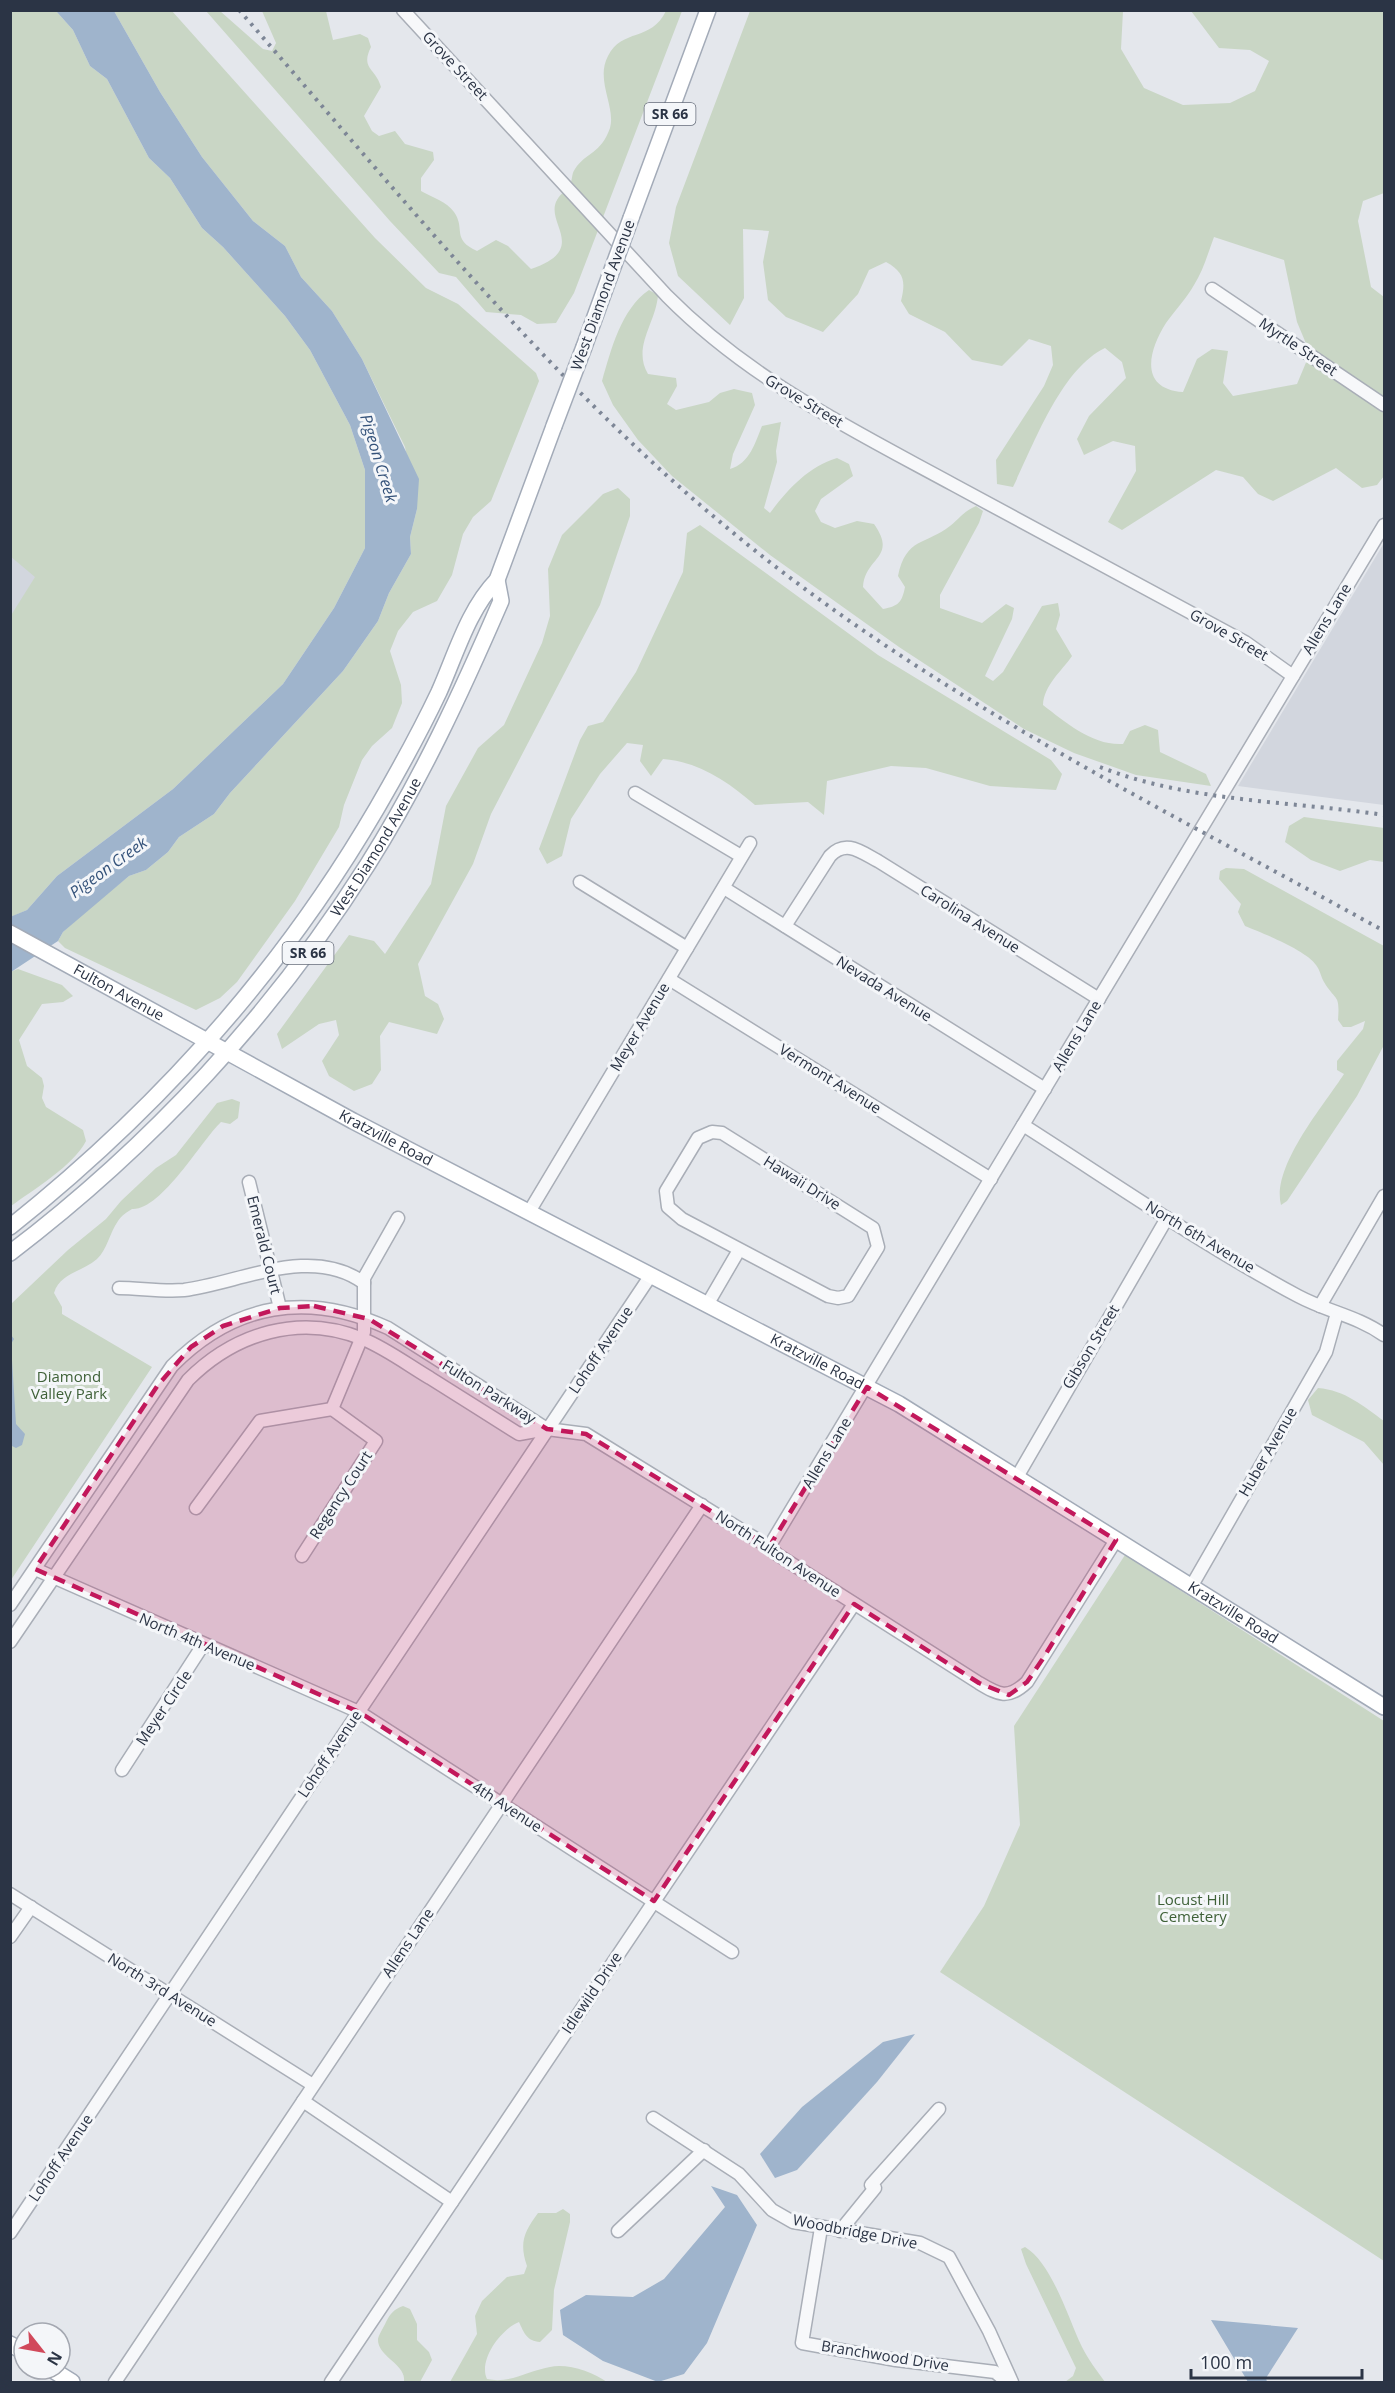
<svg xmlns="http://www.w3.org/2000/svg" width="1395" height="2393" font-family="'Open Sans',sans-serif">
	<style>
		.built { fill: #d2d6de }
		.green { fill: #c9d6c5; fill-rule: evenodd }
		.water { fill: #9fb4cc }
		.lines { fill: none; stroke-linecap: round; stroke-linejoin: round }
		.minor-casing { stroke: #a9aeb7; stroke-width: 15 }
		.major-casing { stroke: #a3abb8; stroke-width: 18 }
		.minor { stroke: #f7f8fa; stroke-width: 12 }
		.major { stroke: #fff; stroke-width: 15 }
		.rail { stroke: #7d8696; stroke-width: 4; stroke-dasharray: 3 6; stroke-linecap: butt }
		.major-bridge-casing { stroke: #a3abb8; stroke-width: 18; stroke-linecap: butt }
		.major-bridge { stroke: #fff; stroke-width: 15 }
		.marked { fill: #c2185b; fill-opacity: 0.2; stroke: #c2185b; stroke-width: 4.5; stroke-dasharray: 12 8; stroke-linejoin: round }
		.labels { text-anchor: middle; stroke-width: 6; stroke-linejoin: round; paint-order: stroke }
		.shield { fill: #f4f6f9; stroke: #676e7b; stroke-width: 1.5 }
		.shield-label { font-size: 14px; font-weight: bold; fill: #2b3445 }
		.street-label { font-size: 15px; fill: #2b3445; stroke: #f4f6f9 }
		.park-label { font-size: 15px; fill: #3f6138; stroke: #f4f6f9 }
		.water-label { font-size: 16px; font-style: italic; fill: #34527a; stroke: #f4f6f9 }
	</style>
	<rect width="100%" height="100%" fill="#e4e7ec"/>
	<g class="built">
		<polygon points="11,537 46,560 11,617"/>
		<polygon points="1384,543 1384,805 1238,786"/>
	</g>
	<g class="green">
		<polygon points="11,11 56,11 73,30 90,66 107,79 149,158 170,178 202,228 223,247 285,316 310,350 350,425 365,470 365,548 334,608 283,684 173,789 57,876 27,910 11,917 10,617 35,577 10,556"/>
		<polygon points="114,11 172,11 375,238 426,288 458,304 536,373 539,381 491,501 473,517 463,534 452,575 437,601 413,612 398,631 390,651 401,685 402,703 392,728 372,746 362,760 344,805 339,827 295,901 237,982 220,998 196,1010 65,948 58,941 63,932 94,904 129,876 146,870 168,852 179,837 214,814 230,793 343,671 378,621 389,593 411,554 410,537 417,509 405,447 362,359 332,311 301,277 285,246 253,221 202,157 160,92"/>
		<path d="M206 11H220L263 49 272 51 276 43 262 11H326L333 40 360 34 368 38 371 47C360 69 376 68 381 87L364 116 372 131 379 136 395 131 405 144 433 152 434 160 421 178V191C432 197 447 202 454 212 466 229 451 239 477 251L496 240 508 246 531 269C590 249 544 223 557 200 560 194 566 191 569 186 573 181 571 174 575 169 586 152 601 154 610 128 616 107 595 80 608 56 622 28 651 42 666 11H682L574 293 556 323 537 324 521 315 486 312 456 277 439 273 390 221Z"/>
		<path d="M750 11H1123L1121 49 1144 88 1183 105 1230 103 1255 91 1269 61 1250 50 1219 48 1191 11H1384V193L1363 201 1358 221 1371 287 1384 297V476L1377 485 1362 488 1336 468 1273 501 1258 494 1243 477 1216 470 1122 530 1108 522 1136 471 1135 446 1113 441 1084 455 1077 439 1089 416 1126 378 1122 362 1105 348C1061 369 1034 444 1013 487L997 484 996 460 1044 386 1053 365 1051 346 1029 339 1002 366 972 360 945 332 909 314 901 301C906 281 904 272 886 262L869 270 858 294 823 332 786 317 768 300 763 262 769 231 743 229 744 298 730 325 678 276 669 243 676 207ZM1214 237 1284 260 1297 322 1310 353 1297 384 1233 396 1223 383 1228 351 1212 349 1197 359 1183 392C1139 389 1148 351 1166 323 1175 310 1187 298 1194 285 1203 271 1208 253 1214 237Z"/>
		<path d="M649 290 658 295C656 323 632 347 648 374L676 378 677 386 667 404 676 410 709 402 720 393 734 389 752 393 755 405 733 454 730 469C750 463 755 443 762 426L781 422 776 451 777 462 764 508 770 513C788 489 808 467 837 458L849 464 853 476 821 499 815 511 821 522 835 528 857 521 874 524C898 558 865 557 863 587L883 609C899 606 902 602 905 587L898 576C906 537 926 545 950 526 959 519 964 511 976 506L983 511 979 523 940 595V608L982 623 1006 604 1014 608 1012 619 985 676 993 681 1003 672 1042 606 1058 603 1060 615 1056 629 1072 656C1061 672 1044 685 1043 705 1065 722 1093 746 1123 744L1130 731 1145 725 1158 730 1160 752 1206 774 1211 786 1136 775 1074 753 1024 729 899 647 770 555 672 476 638 440 613 405 602 381C611 350 621 309 649 290Z"/>
		<polygon points="618,488 630,499 630,516 600,605 491,814 473,864 418,964 425,996 438,1004 444,1019 437,1034 389,1022 380,1036 381,1070 372,1084 354,1091 329,1076 322,1061 339,1035 336,1020 319,1024 282,1049 277,1034 349,935 374,941 385,954 431,884 446,806 478,748 504,725 542,643 550,616 548,569 562,535 603,494"/>
		<path d="M700 525 878 655 1051 760 1062 774 1056 790 990 786 926 768 891 766 827 781 824 815 808 802 755 805C728 782 700 762 663 759L651 776 640 761 643 745 627 743 600 774 571 819 562 856 547 864 539 849 580 740 588 726 603 722 636 672 683 572 687 533Z"/>
		<polygon points="1304,817 1384,828 1384,862 1370,860 1340,871 1311,860 1285,842 1289,826"/>
		<path d="M1226 868 1244 869 1384 946V1045L1357 1096 1287 1201 1281 1205C1271 1167 1324 1105 1344 1074L1337 1070V1061L1363 1029 1365 1021 1351 1027H1343L1338 1020C1340 993 1336 1002 1324 982 1321 977 1320 970 1316 965 1306 950 1262 933 1245 926L1238 912 1241 904 1219 879 1220 871Z"/>
		<path d="M18 969 62 985 73 996 63 1002 42 1004 19 1040 27 1066 42 1078 44 1086 42 1098 46 1107 83 1130 86 1141C74 1165 33 1190 11 1206L10 972Z"/>
		<path d="M232 1099 240 1102 238 1118 230 1124 221 1122C201 1141 161 1211 132 1209 127 1212 121 1216 118 1221 110 1232 107 1250 97 1259 82 1272 60 1273 54 1293L62 1307V1314L152 1367 11 1580V1304L68 1250 106 1219 121 1201 156 1168 176 1155 217 1103Z"/>
		<path d="M1318 1388C1345 1390 1363 1406 1384 1421V1465L1364 1442 1312 1415 1308 1400Z"/>
		<polygon points="1125,1555 1384,1721 1384,2261 940,1972 984,1906 1020,1825 1014,1726"/>
		<path d="M563 2209 570 2214V2222L554 2290 552 2330 540 2342C527 2341 524 2333 519 2322 501 2329 478 2360 487 2379 510 2384 527 2371 550 2367 567 2363 593 2372 607 2382H450L477 2334 475 2316 482 2301 507 2277 524 2274 527 2266C519 2243 524 2232 538 2213H556Z"/>
		<path d="M1025 2247C1052 2263 1068 2318 1082 2347 1088 2359 1097 2371 1105 2382H1065L1073 2376 1076 2368 1026 2264 1021 2249Z"/>
		<path d="M403 2306 410 2309 417 2324V2340L429 2352 432 2360 420 2382H404C407 2364 377 2357 378 2339 379 2334 384 2327 386 2322 390 2314 394 2309 403 2306Z"/>
	</g>
	<g class="water">
		<polygon points="56,11 114,11 160,92 202,157 253,221 285,246 301,277 332,311 362,359 419,479 417,509 410,537 411,554 389,593 378,621 343,671 230,793 214,814 179,837 168,852 146,870 129,876 63,932 58,941 11,972 10,917 27,910 57,876 173,789 283,684 334,608 365,548 365,470 350,425 310,350 285,316 223,247 202,228 170,178 149,158 107,79 90,66 73,30"/>
		<polygon points="11,1335 14,1339 11,1344 16,1424 25,1434 22,1445 16,1448 10,1445"/>
		<polygon points="915,2034 877,2082 797,2170 775,2178 760,2154 802,2107 883,2042"/>
		<polygon points="711,2186 737,2195 757,2225 707,2343 684,2374 658,2382 603,2361 563,2335 560,2310 586,2295 633,2297 664,2279 725,2207"/>
		<polygon points="1211,2320 1298,2328 1266,2378 1267,2382 1248,2382"/>
	</g>
	<g class="lines">
		<defs>
			<g id="minor">
				<path d="M403 10 667 296C750 380 851 429 954 485 1051 537 1148 589 1245 642L1293 676"/>
				<polyline points="1212,289 1384,405"/>
				<polyline points="635,793 741,856"/>
				<polyline points="580,882 687,948"/>
				<polyline points="724,888 1045,1089"/>
				<path d="M785 926 830 856C846 839 861 852 878 861L1099 999"/>
				<polyline points="669,979 991,1179"/>
				<path d="M1023 1125C1114 1183 1203 1245 1298 1296 1328 1312 1357 1316 1384 1335"/>
				<polygon points="712,1132 722,1133 873,1228 878,1247 848,1296 838,1298 828,1296 682,1219 668,1207 666,1191 698,1138"/>
				<polyline points="249,1182 280,1308"/>
				<polyline points="529,1212 750,843"/>
				<path d="M119 1288C139 1288 163 1292 184 1290 240 1283 311 1244 364 1283"/>
				<polyline points="707,1305 739,1250"/>
				<polyline points="1320,1306 1384,1196"/>
				<polyline points="332,1409 364,1332 364,1278 398,1218"/>
				<polyline points="1017,1477 1167,1218"/>
				<polyline points="196,1508 260,1421 332,1409"/>
				<polyline points="769,1547 1384,525"/>
				<polyline points="302,1556 376,1441 332,1409"/>
				<polyline points="35,1569 359,1712 732,1952"/>
				<polyline points="1191,1587 1326,1352 1337,1313"/>
				<path d="M10 1605 172 1366C234 1303 308 1291 388 1328L547 1429"/>
				<path d="M10 1642 188 1380C235 1333 300 1313 363 1339 387 1349 408 1365 430 1378 460 1397 489 1415 519 1434L547 1429 586 1434 769 1547 778 1555 979 1683C999 1695 1008 1700 1027 1682L1116 1540"/>
				<polyline points="122,1770 203,1645"/>
				<polyline points="10,1894 313,2085"/>
				<polyline points="10,1937 31,1907"/>
				<polyline points="303,2101 452,2202"/>
				<polyline points="653,2118 739,2174 772,2210 793,2222 920,2243 949,2257 989,2331 1012,2382"/>
				<polyline points="821,2228 802,2343 896,2360 995,2372 1007,2382"/>
				<polyline points="618,2231 704,2150"/>
				<polyline points="840,2231 875,2188 871,2185 939,2109"/>
				<polyline points="10,2233 651,1275"/>
				<polyline points="115,2382 702,1505"/>
				<polyline points="331,2382 854,1604"/>
			</g>
			<g id="major">
				<polyline points="631,218 708,10"/>
				<polyline points="584,347 609,278"/>
				<path id="s1" d="M10 933 353 1121 899 1404 1384 1707"/>
				<path d="M10 1227C157 1110 282 971 377 808 399 770 420 732 439 692 456 654 468 610 497 580L554 426"/>
				<path id="s2" d="M10 1253C151 1146 274 1013 368 864 421 780 462 691 501 601L497 580"/>
				<polyline points="10,2344 24,2352"/>
				<polyline points="51,2369 72,2382"/>
			</g>
		</defs>
		<use href="#minor" class="minor-casing"/>
		<use href="#major" class="major-casing"/>
		<use href="#minor" class="minor"/>
		<use href="#major" class="major"/>
		<g class="rail">
			<path d="M239 10C399 193 553 387 742 540 937 699 1166 810 1384 931"/>
			<path d="M1100 767C1189 802 1291 801 1384 815"/>
		</g>
		<defs>
			<g id="major-bridge">
				<polyline points="609,278 631,218"/>
				<polyline points="554,426 584,347"/>
			</g>
		</defs>
		<use href="#major-bridge" class="major-bridge-casing"/>
		<use href="#major-bridge" class="major-bridge"/>
	</g>
	<path class="marked" d="M314 1306 369 1319 547 1429 586 1434 769 1547 867 1387 1116 1540 1042 1660 1027 1682 1009 1695 979 1683 854 1604 654 1901 359 1712 35 1569 158 1385 191 1347 223 1326 280 1308Z"/>
	<g class="labels">
		<g class="shield">
			<rect x="644.5" y="103" width="51" height="22" rx="4.5"/>
			<rect x="282.5" y="942" width="51" height="22" rx="4.5"/>
		</g>
		<g class="shield-label">
			<text x="670" y="119">SR 66</text>
			<text x="308" y="958">SR 66</text>
		</g>
		<g class="street-label">
			<text transform="translate(455 66) rotate(47)" y="5">Grove Street</text>
			<text transform="translate(603 295) rotate(-70)" y="5">West Diamond Avenue</text>
			<text transform="translate(1298 347) rotate(34)" y="5">Myrtle Street</text>
			<text transform="translate(804 401) rotate(31)" y="5">Grove Street</text>
			<text transform="translate(1327 619) rotate(-59)" y="5">Allens Lane</text>
			<text transform="translate(1229 635) rotate(30)" y="5">Grove Street</text>
			<text dy="5" stroke="none"><textPath href="#s2" startOffset="550">West Diamond Avenue</textPath></text>
			<text transform="translate(970 919) rotate(32)" y="5">Carolina Avenue</text>
			<text transform="translate(884 989) rotate(32)" y="5">Nevada Avenue</text>
			<text dy="5" stroke="none"><textPath href="#s1" startOffset="124">Fulton Avenue</textPath></text>
			<text transform="translate(640 1027) rotate(-59)" y="5">Meyer Avenue</text>
			<text transform="translate(1077 1036) rotate(-59)" y="5">Allens Lane</text>
			<text transform="translate(830 1079) rotate(32)" y="5">Vermont Avenue</text>
			<text dy="5" stroke="none"><textPath href="#s1" startOffset="428">Kratzville Road</textPath></text>
			<text transform="translate(802 1183) rotate(32)" y="5">Hawaii Drive</text>
			<text transform="translate(1200 1237) rotate(31)" y="5">North 6th Avenue</text>
			<text transform="translate(264 1245) rotate(76)" y="5">Emerald Court</text>
			<text transform="translate(1091 1347) rotate(-59)" y="5">Gibson Street</text>
			<text transform="translate(601 1350) rotate(-56)" y="5">Lohoff Avenue</text>
			<text dy="5" stroke="none"><textPath href="#s1" startOffset="914">Kratzville Road</textPath></text>
			<text transform="translate(489 1392) rotate(32)" y="5">Fulton Parkway</text>
			<text transform="translate(1268 1452) rotate(-60)" y="5">Huber Avenue</text>
			<text transform="translate(827 1453) rotate(-59)" y="5">Allens Lane</text>
			<text transform="translate(341 1495) rotate(-57)" y="5">Regency Court</text>
			<text transform="translate(778 1554) rotate(33)" y="5">North Fulton Avenue</text>
			<text dy="5" stroke="none"><textPath href="#s1" startOffset="1400">Kratzville Road</textPath></text>
			<text transform="translate(197 1642) rotate(23)" y="5">North 4th Avenue</text>
			<text transform="translate(164 1708) rotate(-56)" y="5">Meyer Circle</text>
			<text transform="translate(330 1754) rotate(-56)" y="5">Lohoff Avenue</text>
			<text transform="translate(507 1807) rotate(33)" y="5">4th Avenue</text>
			<text transform="translate(408 1943) rotate(-56)" y="5">Allens Lane</text>
			<text transform="translate(162 1990) rotate(32)" y="5">North 3rd Avenue</text>
			<text transform="translate(592 1993) rotate(-56)" y="5">Idlewild Drive</text>
			<text transform="translate(61 2158) rotate(-56)" y="5">Lohoff Avenue</text>
			<text transform="translate(855 2232) rotate(11)" y="5">Woodbridge Drive</text>
			<text transform="translate(885 2356) rotate(9)" y="5">Branchwood Drive</text>
		</g>
		<g class="park-label">
			<text x="69" y="1382">Diamond<tspan x="69" dy="17">Valley Park</tspan></text>
			<text x="1193" y="1905">Locust Hill<tspan x="1193" dy="17">Cemetery</tspan></text>
		</g>
		<g class="water-label">
			<text transform="translate(379 458) rotate(73)" y="6">Pigeon Creek</text>
			<text transform="translate(108 867) rotate(-36)" y="6">Pigeon Creek</text>
		</g>
	</g>
	<rect width="1395" height="2393" fill="none" stroke="#2b3445" stroke-width="24"/>
	<g transform="translate(42 2351) rotate(121)"><circle r="28" fill="#f4f6f9" stroke="#a4a8b1" stroke-width="1.5"/>
	<path d="M0-4.5L10 22L0 15L-10 22Z" fill="#d1495b"/>
	<text y="-9" font-size="16" font-weight="bold" text-anchor="middle" fill="#2b3445">N</text>
	</g>
	<path d="M1191 2369v9h171v-9" fill="none" stroke="#2b3445" stroke-width="3"/>
	<text x="1200" y="2369" font-size="18" fill="#2b3445" stroke="#f4f6f9" stroke-width="4.5" paint-order="stroke">100 m</text>
</svg>
